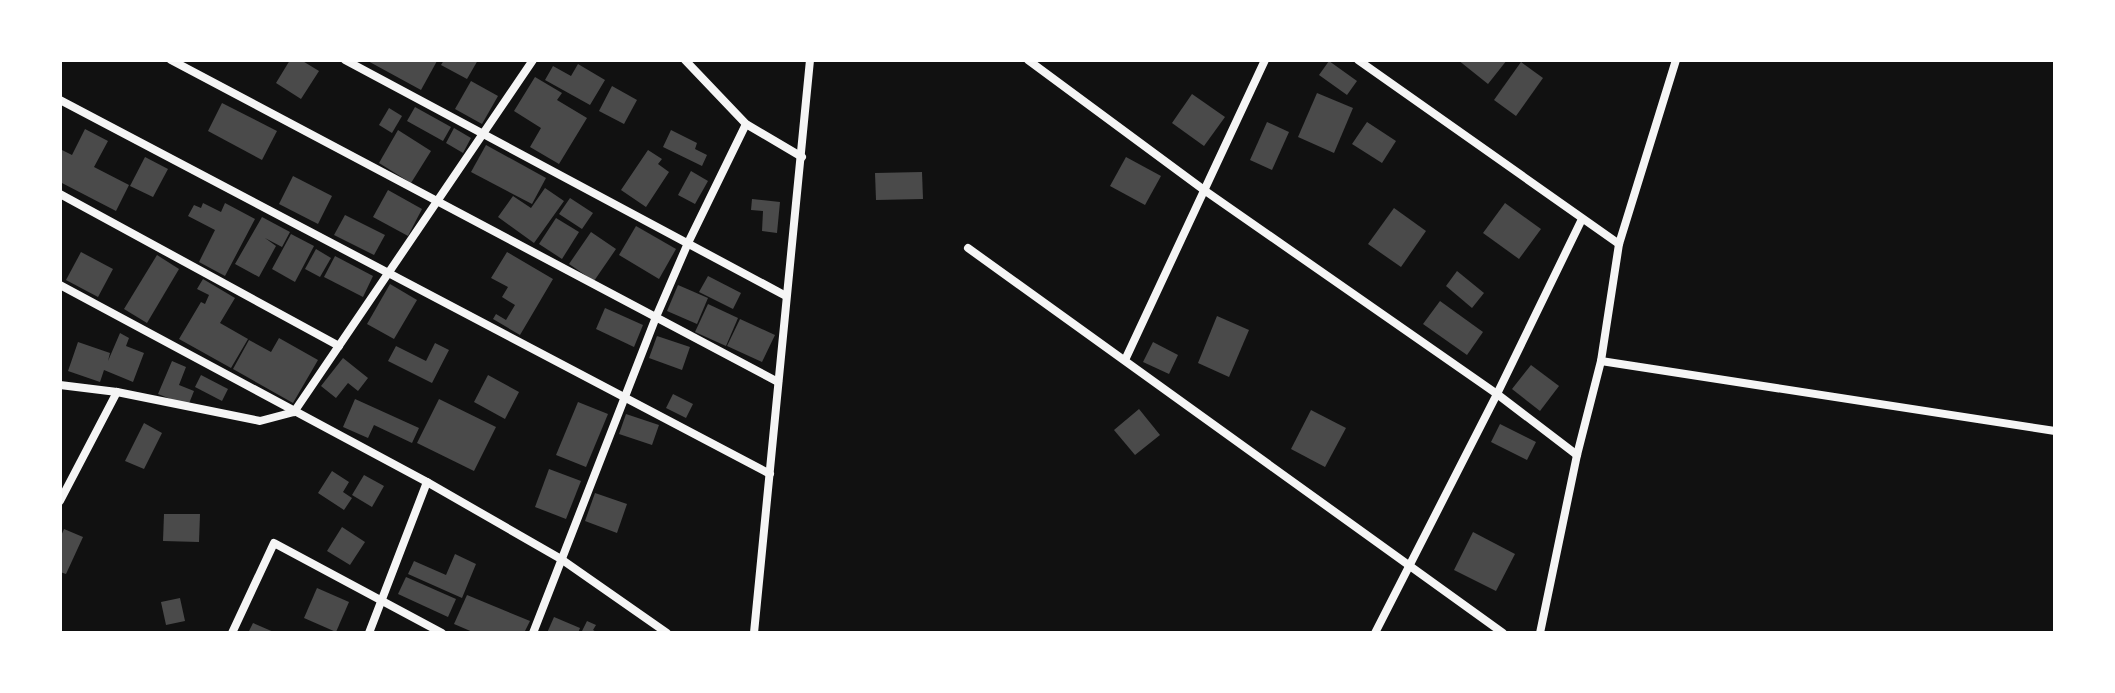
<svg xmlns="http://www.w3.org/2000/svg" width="2115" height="693" font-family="Helvetica,sans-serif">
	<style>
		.building { fill: #4a4a4a }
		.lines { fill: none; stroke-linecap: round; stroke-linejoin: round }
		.minor { stroke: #f5f5f5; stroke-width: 8 }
	</style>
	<rect width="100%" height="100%" fill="#111"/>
	<g class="building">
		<polygon points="290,60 301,60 319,71 301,99 276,83"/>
		<polygon points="366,60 434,60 437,61 421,90"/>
		<polygon points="444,60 478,60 467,79 441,65"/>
		<polygon points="1458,60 1507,60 1488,84"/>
		<polygon points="1329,61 1357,81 1347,95 1319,75"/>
		<polygon points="1521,62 1543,78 1516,116 1494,100"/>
		<polygon points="578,64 605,80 590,105 545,80 553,66 571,76"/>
		<polygon points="535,77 562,93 557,100 587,118 559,164 530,147 541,128 514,111"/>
		<polygon points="471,81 498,96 482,124 455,109"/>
		<polygon points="612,86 637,100 624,124 599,111"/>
		<polygon points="1317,93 1353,108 1334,153 1298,137"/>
		<polygon points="1192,94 1225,117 1204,146 1172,123"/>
		<polygon points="222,103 277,131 262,160 208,131"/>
		<polygon points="415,107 451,127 443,141 407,121"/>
		<polygon points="389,108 402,116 392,133 379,125"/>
		<polygon points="1267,122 1289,132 1272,170 1250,160"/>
		<polygon points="1367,122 1396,141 1382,163 1352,144"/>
		<polygon points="454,128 471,138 463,153 446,143"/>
		<polygon points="85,129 108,141 94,167 129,185 116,211 60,182 60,149 72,155"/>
		<polygon points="398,130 431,151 411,183 379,163"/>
		<polygon points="671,130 697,143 695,149 707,155 702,166 663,147"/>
		<polygon points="486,145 546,178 532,204 471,172"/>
		<polygon points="648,150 662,159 658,164 669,172 646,207 621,190"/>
		<polygon points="145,157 168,169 153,197 130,186"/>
		<polygon points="1126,157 1161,176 1145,205 1110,186"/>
		<polygon points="691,171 708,181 695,204 678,195"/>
		<polygon points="922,172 923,199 876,200 875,173"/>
		<polygon points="293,176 332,196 318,224 279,204"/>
		<polygon points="545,188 564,201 534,243 498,217 513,196 531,208"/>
		<polygon points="388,190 422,209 408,236 373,217"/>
		<polygon points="570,198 593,213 582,229 559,214"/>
		<polygon points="752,199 780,202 777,233 762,231 763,211 751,210"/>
		<polygon points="203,203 221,212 225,203 255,219 225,276 199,262 215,230 188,216 194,205 201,208"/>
		<polygon points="1505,203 1541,229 1519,259 1483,233"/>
		<polygon points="1394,208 1426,231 1401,267 1368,244"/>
		<polygon points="345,215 385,235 374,255 334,235"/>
		<polygon points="262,217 290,232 282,247 265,238 276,246 259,277 235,264"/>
		<polygon points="556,218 579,232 562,259 539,244"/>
		<polygon points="636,226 676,249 659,279 619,255"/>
		<polygon points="591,232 616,249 594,281 569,264"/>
		<polygon points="291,234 314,246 295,282 272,269"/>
		<polygon points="316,249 331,258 320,277 305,269"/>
		<polygon points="81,252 113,269 98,297 66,280"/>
		<polygon points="507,252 553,279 520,335 493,319 496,314 506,320 515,305 502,297 508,287 491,278"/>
		<polygon points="157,255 179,269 147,323 124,309"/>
		<polygon points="335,256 373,276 363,297 324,277"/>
		<polygon points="1457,271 1484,293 1472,308 1446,286"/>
		<polygon points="708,276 741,293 733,309 699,292"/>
		<polygon points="203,279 235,298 220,323 248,339 231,368 179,339 201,302 205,304 209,295 197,289"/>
		<polygon points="390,284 417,300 394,339 367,324"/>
		<polygon points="678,285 708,298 697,324 667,311"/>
		<polygon points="1440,301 1483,332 1467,355 1423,324"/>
		<polygon points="708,304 738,318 726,346 695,332"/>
		<polygon points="605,308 643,325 634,347 596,329"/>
		<polygon points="1217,316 1249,330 1229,377 1198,363"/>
		<polygon points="740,319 775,335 762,362 727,346"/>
		<polygon points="120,333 129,338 126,346 144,353 133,382 104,370 100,382 68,371 78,342 110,353 108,361"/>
		<polygon points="657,336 690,347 682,370 649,358"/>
		<polygon points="279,338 318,360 293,403 233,369 249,340 271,352"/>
		<polygon points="1153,342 1178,355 1169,374 1143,362"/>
		<polygon points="435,343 449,350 432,383 388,361 396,346 426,361"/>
		<polygon points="343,358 368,378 358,391 348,383 336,398 321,386"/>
		<polygon points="172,361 186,367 179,385 194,391 188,406 158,394"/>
		<polygon points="1531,365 1559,386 1540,411 1512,389"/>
		<polygon points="201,375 228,389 222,401 195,387"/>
		<polygon points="488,375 519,392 505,419 474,402"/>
		<polygon points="673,394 693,404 686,418 666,408"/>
		<polygon points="355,399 419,428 412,443 374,425 368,438 343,427"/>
		<polygon points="439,399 496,427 474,471 417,443"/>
		<polygon points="578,402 608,414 586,467 556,455"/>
		<polygon points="1139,409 1160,435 1135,455 1114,430"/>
		<polygon points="1311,410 1346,428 1325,467 1291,449"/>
		<polygon points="626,414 659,425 652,445 619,434"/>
		<polygon points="144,423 162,433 144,469 125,461"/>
		<polygon points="1500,424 1536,442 1527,460 1491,442"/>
		<polygon points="549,469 581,481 566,519 535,507"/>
		<polygon points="332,471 349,482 343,492 352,498 344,510 318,493"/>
		<polygon points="364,475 384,486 372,507 352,495"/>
		<polygon points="595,493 627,504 617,533 585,521"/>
		<polygon points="164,514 200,514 199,542 163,541"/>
		<polygon points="342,527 365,542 350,565 327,551"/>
		<polygon points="64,529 83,537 66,574 60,572 60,538"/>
		<polygon points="1473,532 1515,554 1496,591 1454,570"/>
		<polygon points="455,554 476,564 462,598 408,574 414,561 446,575"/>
		<polygon points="406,577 456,599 448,617 398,594"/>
		<polygon points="317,588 349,602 336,632 304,618"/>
		<polygon points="467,595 530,621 524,633 475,633 454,624"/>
		<polygon points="180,598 185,621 166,625 161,602"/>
		<polygon points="554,617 580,628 578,633 547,633"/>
		<polygon points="587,621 596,625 593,630 598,633 581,633"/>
		<polygon points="253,623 276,633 248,633"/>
	</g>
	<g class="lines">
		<g class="minor">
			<polyline points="171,60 778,382"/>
			<polyline points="345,60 786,296"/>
			<polyline points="685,60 746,124 802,157"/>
			<polyline points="1028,60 1204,190 1497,394 1577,455"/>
			<polyline points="1358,60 1619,244"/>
			<polyline points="60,100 770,474"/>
			<polyline points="60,194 339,346"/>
			<polyline points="968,248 1503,633"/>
			<polyline points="60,285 427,482 561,559 667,633"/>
			<polyline points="1125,360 1265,60"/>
			<polyline points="1601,361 2055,431"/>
			<polyline points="60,385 117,392 260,421 294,412"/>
			<polyline points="294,412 533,60"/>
			<polyline points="60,501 117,392"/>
			<polyline points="232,633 274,543 442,633"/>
			<polyline points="369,633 427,482"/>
			<polyline points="533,633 656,317 688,243 746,124"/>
			<polyline points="754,633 810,60"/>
			<polyline points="1375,633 1497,394 1582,219"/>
			<polyline points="1540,633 1577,455 1601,361 1619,244 1676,60"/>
		</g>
	</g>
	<rect width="2115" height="693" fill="none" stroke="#ffffff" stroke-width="124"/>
</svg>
